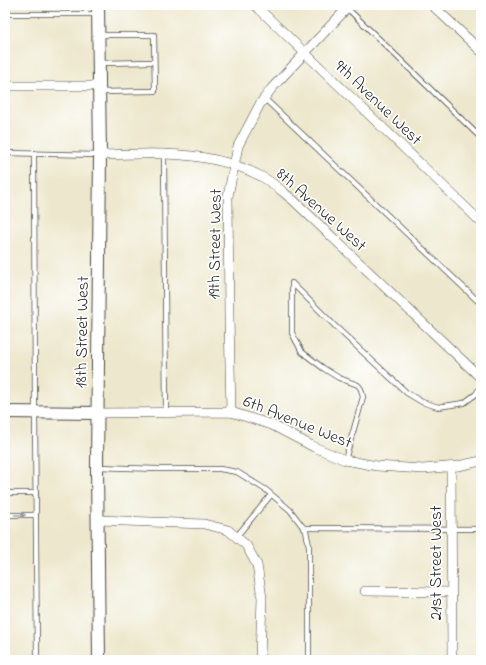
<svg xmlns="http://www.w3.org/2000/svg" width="486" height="665" font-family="'Indie Flower',sans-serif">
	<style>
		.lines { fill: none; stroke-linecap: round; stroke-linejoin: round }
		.service-casing { stroke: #484743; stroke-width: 6 }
		.minor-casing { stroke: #484743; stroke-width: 10 }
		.tertiary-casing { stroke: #484743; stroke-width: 14 }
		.service { stroke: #fff; stroke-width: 4.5 }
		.minor { stroke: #fff; stroke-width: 9 }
		.tertiary { stroke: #fff; stroke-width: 12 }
		.oneway { fill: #a0a0a0 }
		.labels { text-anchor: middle; stroke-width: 3.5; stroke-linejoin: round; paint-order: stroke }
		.street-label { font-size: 17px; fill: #2b2b2b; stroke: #fff }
	</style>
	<rect width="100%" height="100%" fill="#fff"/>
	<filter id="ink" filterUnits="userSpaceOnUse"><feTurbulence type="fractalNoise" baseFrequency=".025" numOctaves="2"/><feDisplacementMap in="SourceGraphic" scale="8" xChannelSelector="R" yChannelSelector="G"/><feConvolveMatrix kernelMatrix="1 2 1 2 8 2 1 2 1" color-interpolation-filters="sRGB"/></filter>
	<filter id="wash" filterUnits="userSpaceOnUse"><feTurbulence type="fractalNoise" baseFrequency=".012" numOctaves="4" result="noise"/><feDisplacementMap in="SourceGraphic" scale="16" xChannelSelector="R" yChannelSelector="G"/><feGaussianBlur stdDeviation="0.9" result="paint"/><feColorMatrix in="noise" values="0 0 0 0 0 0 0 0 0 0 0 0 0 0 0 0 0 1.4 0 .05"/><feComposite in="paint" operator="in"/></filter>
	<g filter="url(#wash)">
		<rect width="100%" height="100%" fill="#ede8cd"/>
	</g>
	<g filter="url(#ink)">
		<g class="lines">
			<defs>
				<g id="service">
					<polyline points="347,8 481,138"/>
					<polyline points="5,14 97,14"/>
					<polyline points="99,35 154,35 155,91 100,92"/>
					<polyline points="99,63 154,62"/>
					<polyline points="264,98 481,304"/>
					<polyline points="5,153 99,155"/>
					<polyline points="34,153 35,412 37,660"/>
					<polyline points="164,154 166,413"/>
					<polyline points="345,460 363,397 361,389 358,385 339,378 323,368 302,352 292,333 292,283 338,329 407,393 422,402 438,407 464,403 476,394 481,386"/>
					<polyline points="98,467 158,469 220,469 237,472 266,490 290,510 306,531 309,546 309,660"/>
					<polyline points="5,493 36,493"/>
					<polyline points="5,515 36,515"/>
					<polyline points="304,528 481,529"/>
					<polyline points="236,537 271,495"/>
				</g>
				<g id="minor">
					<polyline points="255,5 481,222"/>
					<polyline points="432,5 481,51"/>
					<polyline points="5,86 100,86"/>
					<path d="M100 155C122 155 143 153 164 154 199 155 234 161 264 178 275 184 284 193 293 200L481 378"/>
					<polyline points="231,412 229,317 228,196 238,146 260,104 272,88 350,5"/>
					<polyline points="97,413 231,412 272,425 314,447 345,460 377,466 423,469 458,466 481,461"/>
					<polyline points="451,467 452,660"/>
					<polyline points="98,520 204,524 228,530 246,545 257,565 262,598 260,660"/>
					<polyline points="365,591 451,592"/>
				</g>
				<g id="tertiary">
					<polyline points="98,5 100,155 97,467 99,660"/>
					<polyline points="5,412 97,413"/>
				</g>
			</defs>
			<use href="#service" class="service-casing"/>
			<use href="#minor" class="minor-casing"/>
			<use href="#tertiary" class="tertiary-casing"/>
			<use href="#service" class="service"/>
			<use href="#minor" class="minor"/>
			<use href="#tertiary" class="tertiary"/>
		</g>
		<defs><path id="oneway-solid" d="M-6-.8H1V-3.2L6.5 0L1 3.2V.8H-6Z"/></defs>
		<use class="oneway" href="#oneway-solid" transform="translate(20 515)"/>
	</g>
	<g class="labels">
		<g class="street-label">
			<text transform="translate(379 102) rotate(44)" y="6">9th Avenue West</text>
			<text transform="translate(322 209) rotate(42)" y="6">8th Avenue West</text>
			<text transform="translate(214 244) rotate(-89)" y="6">19th Street West</text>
			<text transform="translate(81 332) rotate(-89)" y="6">18th Street West</text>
			<text transform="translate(298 421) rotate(22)" y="6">6th Avenue West</text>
			<text transform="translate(435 563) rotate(-90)" y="6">21st Street West</text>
		</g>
	</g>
	<rect width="486" height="665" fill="none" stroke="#fff" stroke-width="20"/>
</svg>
